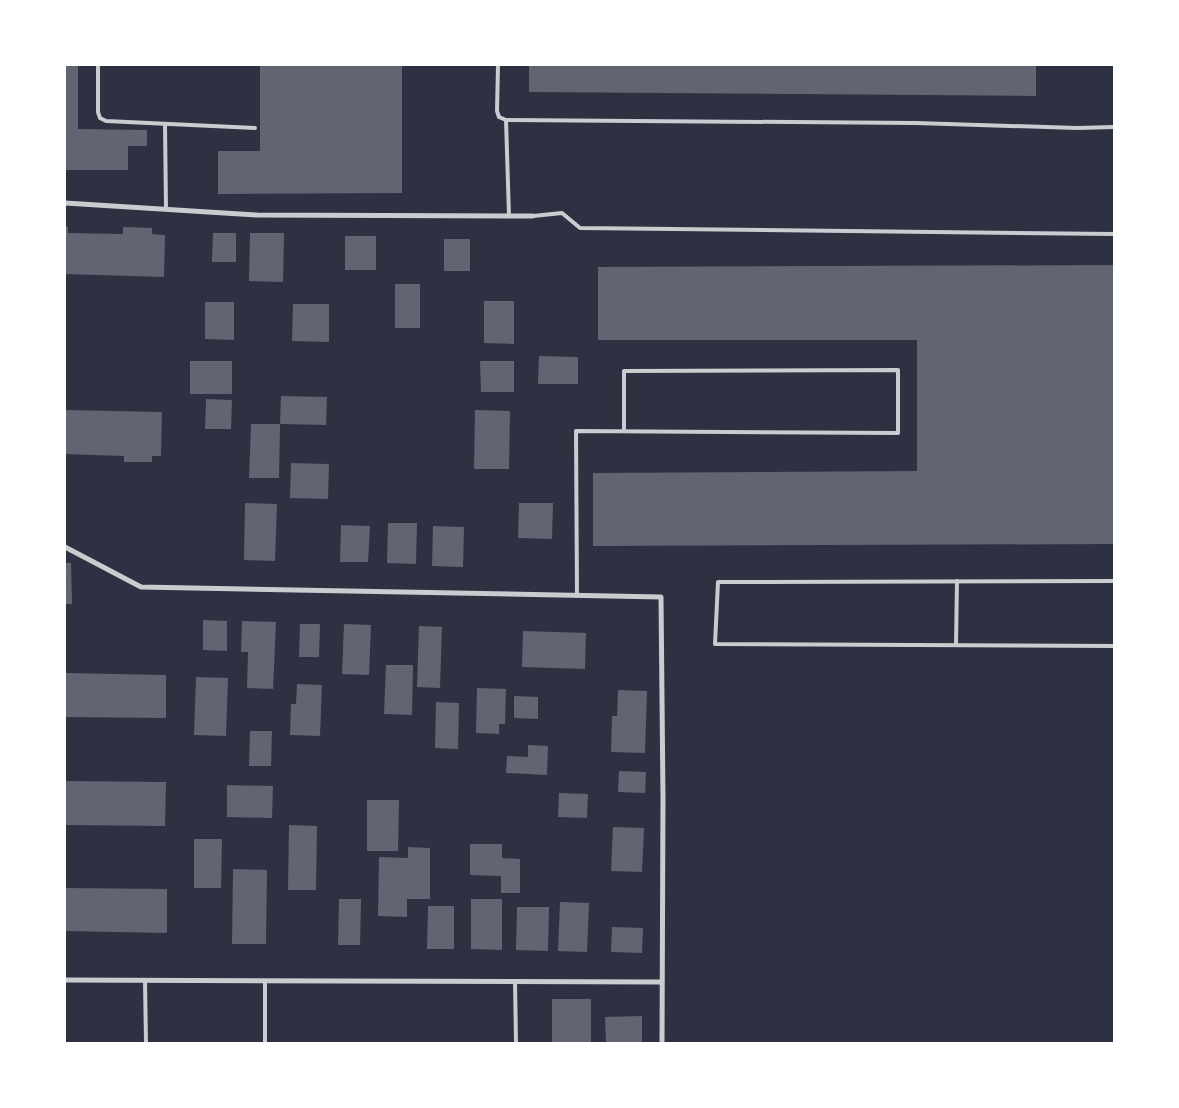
<svg xmlns="http://www.w3.org/2000/svg" width="1179" height="1108" font-family="Helvetica,sans-serif">
	<style>
		.building { fill: #626471 }
		.lines { fill: none; stroke-linecap: round; stroke-linejoin: round }
		.service { stroke: #caccd0; stroke-width: 4 }
		.minor { stroke: #caccd0; stroke-width: 5 }
	</style>
	<rect width="100%" height="100%" fill="#2d3142"/>
	<g class="building">
		<polygon points="65,65 78,65 78,129 147,130 147,146 128,146 128,170 65,170"/>
		<polygon points="260,65 402,65 402,193 218,194 218,151 260,151"/>
		<polygon points="529,65 1036,65 1036,96 529,92"/>
		<polygon points="65,227 68,227 68,233 123,234 123,227 152,228 152,234 165,235 164,277 65,274"/>
		<polygon points="213,233 236,233 236,262 212,262"/>
		<polygon points="250,233 284,233 283,282 249,281"/>
		<rect x="345" y="236" width="31" height="34"/>
		<rect x="444" y="239" width="26" height="32"/>
		<polygon points="1114,265 1114,544 593,546 593,473 917,471 917,340 598,340 598,267"/>
		<rect x="395" y="284" width="25" height="44"/>
		<polygon points="484,301 514,301 514,344 484,343"/>
		<polygon points="205,302 234,302 234,340 205,339"/>
		<polygon points="293,304 329,304 329,342 292,341"/>
		<polygon points="539,356 578,357 578,384 538,384"/>
		<rect x="190" y="361" width="42" height="33"/>
		<polygon points="480,361 514,361 514,392 481,392"/>
		<polygon points="281,396 327,397 326,425 280,424"/>
		<polygon points="206,399 232,400 231,429 205,429"/>
		<polygon points="65,410 162,412 161,456 152,456 152,462 124,462 124,456 65,454"/>
		<polygon points="475,410 510,411 509,469 474,469"/>
		<polygon points="251,424 280,424 279,478 249,478"/>
		<polygon points="291,463 329,464 328,499 290,498"/>
		<polygon points="245,503 277,504 275,561 244,560"/>
		<polygon points="519,503 553,503 552,539 518,538"/>
		<polygon points="388,523 417,523 416,564 387,563"/>
		<polygon points="341,525 370,526 368,562 340,562"/>
		<polygon points="433,526 464,527 463,567 432,566"/>
		<polygon points="65,563 71,563 72,604 65,604"/>
		<polygon points="203,620 227,621 227,651 203,650"/>
		<polygon points="242,621 276,622 273,689 247,688 248,652 241,652"/>
		<polygon points="300,624 320,624 319,657 299,657"/>
		<polygon points="344,624 371,625 369,675 342,674"/>
		<polygon points="419,626 442,627 440,688 417,687"/>
		<polygon points="523,631 586,633 585,669 522,667"/>
		<polygon points="386,665 413,665 412,715 384,714"/>
		<polygon points="65,673 166,675 166,718 65,717"/>
		<polygon points="196,677 228,678 226,736 194,735"/>
		<polygon points="297,684 322,685 320,736 290,735 291,704 296,704"/>
		<polygon points="477,688 506,689 505,724 499,724 499,734 476,733"/>
		<polygon points="618,690 647,691 645,753 611,752 612,716 617,716"/>
		<polygon points="514,696 538,697 538,719 514,718"/>
		<polygon points="436,702 459,703 458,749 435,748"/>
		<polygon points="250,731 272,731 271,766 249,766"/>
		<polygon points="528,745 548,746 547,775 506,773 507,756 528,757"/>
		<polygon points="619,771 646,772 645,793 618,792"/>
		<polygon points="65,781 166,782 165,826 65,825"/>
		<polygon points="227,785 273,786 272,818 227,817"/>
		<polygon points="559,793 588,794 587,818 558,817"/>
		<polygon points="367,800 399,800 398,851 367,851"/>
		<polygon points="289,825 317,826 316,890 288,890"/>
		<polygon points="613,827 644,828 642,872 611,871"/>
		<polygon points="194,839 222,839 221,888 194,888"/>
		<polygon points="470,844 502,844 502,858 520,859 520,893 501,893 501,876 470,875"/>
		<polygon points="408,847 430,848 430,899 407,899 407,917 378,916 379,857 408,858"/>
		<polygon points="233,869 267,870 266,944 232,944"/>
		<polygon points="65,888 167,889 167,933 65,931"/>
		<polygon points="339,899 361,899 360,945 338,945"/>
		<polygon points="471,899 502,899 502,950 471,949"/>
		<polygon points="560,902 589,903 587,952 558,951"/>
		<polygon points="428,906 454,906 454,949 427,949"/>
		<polygon points="517,907 549,907 548,951 516,950"/>
		<polygon points="612,927 643,928 642,953 611,952"/>
		<rect x="552" y="999" width="39" height="44"/>
		<polygon points="642,1016 642,1043 606,1043 605,1017"/>
	</g>
	<g class="lines">
		<g class="service">
			<polyline points="98,65 98,112 100,118 106,121 255,128"/>
			<polyline points="498,65 497,111 499,117 506,120 916,123 1077,128 1114,127"/>
			<polyline points="506,120 509,216"/>
			<polyline points="165,124 166,209"/>
			<polyline points="533,216 562,213 580,228 1114,234"/>
			<polyline points="1114,581 718,582 715,644 1114,646"/>
			<polyline points="577,596 576,431 898,433 898,370 624,371 624,431"/>
			<polyline points="956,645 957,581"/>
			<polyline points="145,981 146,1043"/>
			<polyline points="515,981 516,1043"/>
			<polyline points="265,1043 265,981"/>
		</g>
		<g class="minor">
			<polyline points="65,203 257,215 533,216"/>
			<polyline points="65,547 141,587 661,597 663,798 662,1043"/>
			<polyline points="65,980 661,982"/>
		</g>
	</g>
	<rect width="1179" height="1108" fill="none" stroke="#ffffff" stroke-width="132"/>
</svg>
